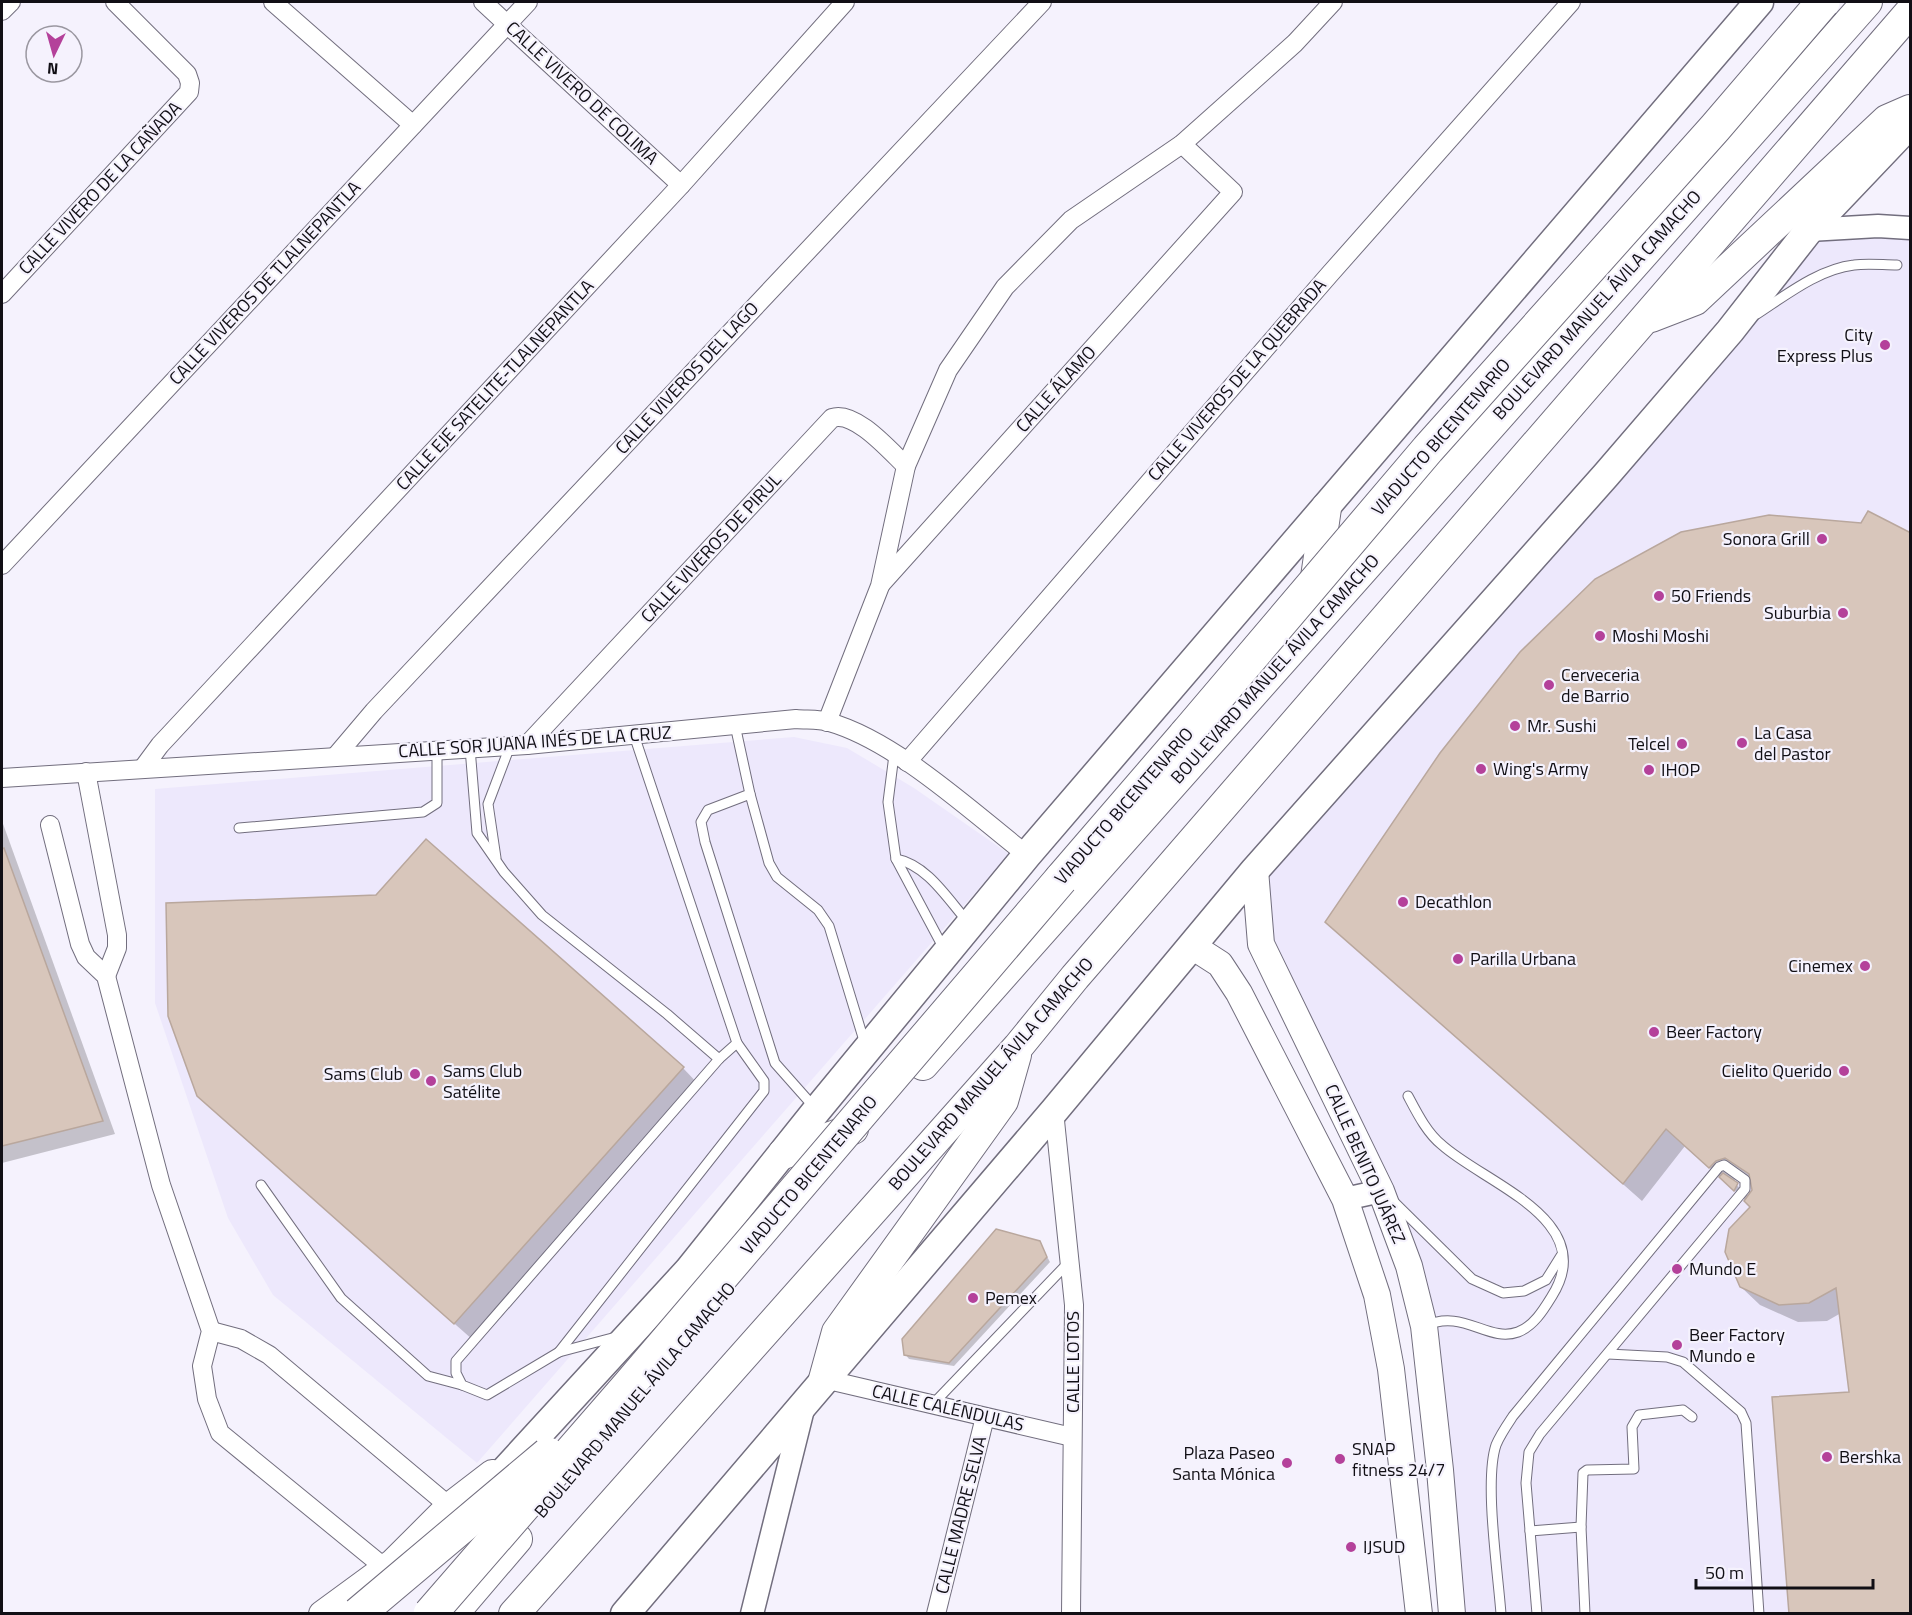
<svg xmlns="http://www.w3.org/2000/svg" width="1912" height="1615" font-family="'Titillium Web',sans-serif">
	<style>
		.built { fill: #ede8fc }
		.shadow { fill: #0003; fill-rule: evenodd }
		.building { fill: #d8c6bb; stroke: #b9a79d; stroke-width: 1.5 }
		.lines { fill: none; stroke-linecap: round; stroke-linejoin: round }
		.service-casing { stroke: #726e7e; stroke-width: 11 }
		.minor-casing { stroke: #726e7e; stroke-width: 20 }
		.tertiary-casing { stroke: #726e7e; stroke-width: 25 }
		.secondary-casing { stroke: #726e7e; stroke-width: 28 }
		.primary-casing { stroke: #726e7e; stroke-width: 31 }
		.trunk-casing { stroke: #726e7e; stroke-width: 32 }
		.motorway-casing { stroke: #726e7e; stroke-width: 35 }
		.service { stroke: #fff; stroke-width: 9 }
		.minor { stroke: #fff; stroke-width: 18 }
		.tertiary { stroke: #fff; stroke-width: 22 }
		.secondary { stroke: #fff; stroke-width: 26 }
		.primary { stroke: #fff; stroke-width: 28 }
		.trunk { stroke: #fff; stroke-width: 30 }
		.motorway { stroke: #fff; stroke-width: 33 }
		.motorway-bridge-casing { stroke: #726e7e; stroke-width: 35; stroke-linecap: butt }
		.motorway-bridge { stroke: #fff; stroke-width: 33 }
		.poi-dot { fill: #b4419a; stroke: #f5f2fd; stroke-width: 2 }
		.labels { text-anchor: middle; stroke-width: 4.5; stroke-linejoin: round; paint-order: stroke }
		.street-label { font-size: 18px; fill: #110f15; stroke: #f5f2fd }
		.poi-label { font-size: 18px; fill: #110f15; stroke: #f5f2fd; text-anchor: start }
	</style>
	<rect width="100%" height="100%" fill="#f5f2fd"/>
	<g class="built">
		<polygon points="1910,228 1910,1613 1452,1613 1409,1266 1261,944 1255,870 1809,230"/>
		<polygon points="794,737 847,748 914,788 1009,854 477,1463 273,1295 228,1218 155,1003 155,789"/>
	</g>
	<g class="shadow">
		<path d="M1769 517 1851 1393 1841 1313 1827 1321 1798 1322 1760 1305 1741 1287 1752 1207 1728 1184 1685 1146 1642 1201 1327 922ZM1744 1176 1752 1181 1753 1190 1749 1196 1732 1181Z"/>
		<polygon points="2,821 115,1134 2,1163"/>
		<polygon points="683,1068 700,1086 473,1340 216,1113"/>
		<polygon points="1039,1242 1050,1262 954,1366 909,1359 905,1354"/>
	</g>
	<g class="building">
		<polygon points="1868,511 1911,533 1911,1614 1789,1614 1772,1397 1849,1392 1836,1288 1809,1303 1779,1305 1740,1287 1725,1252 1729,1229 1750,1207 1744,1201 1752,1190 1749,1174 1725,1158 1716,1161 1709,1168 1666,1129 1623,1184 1325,922 1440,753 1520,652 1595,579 1681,532 1769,515 1861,523"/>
		<polygon points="426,839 684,1067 454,1324 197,1096 168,1016 166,903 376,895"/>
		<polygon points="4,848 103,1121 2,1146 2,849"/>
		<polygon points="1723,1173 1738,1183 1734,1191 1719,1177"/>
		<polygon points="996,1229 1040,1241 1047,1257 949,1363 904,1355 902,1339"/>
	</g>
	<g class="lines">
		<defs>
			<g id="service">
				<path d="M1757 314C1786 295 1819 269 1854 265 1868 263 1883 265 1897 265"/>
				<polyline points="735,725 750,794 769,863 777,877 818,910 829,926 865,1044"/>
				<polyline points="634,735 737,1043 719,1059"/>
				<polyline points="470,748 477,833 504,872 542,915 667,1014 719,1059 456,1361 456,1373 462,1385 487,1395 559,1352 616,1337"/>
				<polyline points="894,755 888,802 896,859 944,949"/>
				<polyline points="750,794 708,810 701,822 705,842 775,1063 814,1107"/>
				<polyline points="239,828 423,812 437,803 437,750"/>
				<polyline points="496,858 488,804 510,746"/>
				<path d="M896 859C927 865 947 898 967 921"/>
				<path d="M1408 1096C1417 1113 1427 1133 1442 1145 1484 1183 1600 1220 1552 1296 1544 1309 1534 1326 1518 1332 1488 1343 1463 1308 1425 1326"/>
				<polyline points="261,1185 341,1298 428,1376 462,1385"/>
				<polyline points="1394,1202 1472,1279 1503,1293 1524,1291 1546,1280 1561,1256"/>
				<polyline points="559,1352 764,1091 764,1081 737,1043"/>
				<polyline points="1608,1354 1667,1357 1683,1362 1741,1412 1746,1423 1759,1614"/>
				<polyline points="932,1405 1068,1263"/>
				<polyline points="1530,1531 1581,1527"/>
				<path d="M1501 1614C1498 1572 1484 1481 1496 1445 1500 1435 1507 1425 1513 1416L1719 1167 1724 1165 1745 1180V1189L1540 1434 1529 1452 1526 1483 1537 1614"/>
				<polyline points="1585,1614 1581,1527 1583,1473 1587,1470 1634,1469 1632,1427 1639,1415 1683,1410 1692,1417"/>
			</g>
			<g id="minor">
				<polyline points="273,2 413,125"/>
				<polyline points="483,2 681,185"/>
				<polyline points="2,11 11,2"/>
				<polyline points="2,294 189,92 190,83 187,74 115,2"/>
				<polyline points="2,565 528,2"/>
				<polyline points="881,584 1233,192 1182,144"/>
				<polyline points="827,722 880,586 906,466 948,370 1005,287 1071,220 1182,144 1295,43 1333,2"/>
				<path d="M527 745 832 418C855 410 890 451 906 466"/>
				<polyline points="335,757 374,711 1042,2"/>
				<polyline points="907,762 1329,275 1571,2"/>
				<polyline points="143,768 160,745 681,185 845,2"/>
				<polyline points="86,772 117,935 117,948 106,976"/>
				<path d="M2 778 527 745 796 719C807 720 819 719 829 722 896 741 972 812 1027 855"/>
				<polyline points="50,825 80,944 86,957 106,976 161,1185 211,1331 202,1366 207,1399 220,1433 385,1568"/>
				<polyline points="1054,1111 1074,1305 1071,1614"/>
				<polyline points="211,1331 241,1339 269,1355 449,1506"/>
				<polyline points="824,1379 1072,1437"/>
				<polyline points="936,1614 985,1417"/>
			</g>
			<g id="tertiary">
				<polyline points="1809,230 1878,226 1910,228"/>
				<polyline points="1345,1199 1381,1191"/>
				<polyline points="752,1614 804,1405"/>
			</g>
			<g id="secondary">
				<polyline points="1255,870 1261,944 1381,1191 1409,1266 1424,1326 1440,1470 1452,1614"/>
				<polyline points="1192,946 1220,964 1239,993 1345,1199 1377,1295 1391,1369 1419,1614"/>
				<polyline points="322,1614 393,1562 449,1506 492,1473"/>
			</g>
			<g id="primary">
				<polyline points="478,1500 689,1270 817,1110 1027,855 1759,2"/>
				<polyline points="625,1614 1054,1111 1255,870 1606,475 1730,331 1809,230 1910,124"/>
			</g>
			<g id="trunk">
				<polyline points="1651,317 1695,300 1887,120 1910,110"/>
				<polyline points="1314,591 1326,508"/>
				<polyline points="923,1065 1867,2"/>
				<polyline points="783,1154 853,1129"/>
				<polyline points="824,1379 837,1332 1003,1101 1016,1055"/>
				<polyline points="453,1614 517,1539"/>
				<polyline points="514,1614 1018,1047 1075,977 1910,12"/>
			</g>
			<polyline id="motorway" points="1061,879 1186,734"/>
		</defs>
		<use href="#service" class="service-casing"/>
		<use href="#minor" class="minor-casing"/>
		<use href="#tertiary" class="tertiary-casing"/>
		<use href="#secondary" class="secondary-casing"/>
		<use href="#primary" class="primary-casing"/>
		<use href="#trunk" class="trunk-casing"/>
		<use href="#motorway" class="motorway-casing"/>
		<use href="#service" class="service"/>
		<use href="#minor" class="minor"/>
		<use href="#tertiary" class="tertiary"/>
		<use href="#secondary" class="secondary"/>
		<use href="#primary" class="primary"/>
		<use href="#trunk" class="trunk"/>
		<use href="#motorway" class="motorway"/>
		<defs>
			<g id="motorway-bridge">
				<polyline points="1186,734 1428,449 1715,128 1823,2"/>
				<polyline points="358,1614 548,1454"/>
				<polyline points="430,1614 629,1385 1061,879"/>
			</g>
		</defs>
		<use href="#motorway-bridge" class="motorway-bridge-casing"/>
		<use href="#motorway-bridge" class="motorway-bridge"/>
	</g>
	<g class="poi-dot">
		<circle cx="1885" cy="345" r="6"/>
		<circle cx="1822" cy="539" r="6"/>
		<circle cx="1659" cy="596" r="6"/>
		<circle cx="1843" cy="613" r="6"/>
		<circle cx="1600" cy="636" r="6"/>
		<circle cx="1549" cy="685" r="6"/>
		<circle cx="1515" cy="726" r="6"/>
		<circle cx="1742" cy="743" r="6"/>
		<circle cx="1682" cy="744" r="6"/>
		<circle cx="1481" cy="769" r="6"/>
		<circle cx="1649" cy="770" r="6"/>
		<circle cx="1403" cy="902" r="6"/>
		<circle cx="1458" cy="959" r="6"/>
		<circle cx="1865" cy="966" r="6"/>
		<circle cx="1654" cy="1032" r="6"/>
		<circle cx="1844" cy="1071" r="6"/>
		<circle cx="415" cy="1074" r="6"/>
		<circle cx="431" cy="1081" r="6"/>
		<circle cx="1677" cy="1269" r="6"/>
		<circle cx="973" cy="1298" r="6"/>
		<circle cx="1677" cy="1345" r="6"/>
		<circle cx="1827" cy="1457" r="6"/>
		<circle cx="1340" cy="1459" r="6"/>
		<circle cx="1287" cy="1463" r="6"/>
		<circle cx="1351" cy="1547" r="6"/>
	</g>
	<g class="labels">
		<g class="street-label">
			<text transform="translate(582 93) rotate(43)" y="6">CALLE VIVERO DE COLIMA</text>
			<text transform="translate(100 188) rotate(-47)" y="6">CALLE VIVERO DE LA CAÑADA</text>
			<text transform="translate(265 283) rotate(-47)" y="6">CALLE VIVEROS DE TLALNEPANTLA</text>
			<text transform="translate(1597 305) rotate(-48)" y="6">BOULEVARD MANUEL ÁVILA CAMACHO</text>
			<text transform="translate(687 378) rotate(-47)" y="6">CALLE VIVEROS DEL LAGO</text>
			<text transform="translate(1237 380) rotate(-49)" y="6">CALLE VIVEROS DE LA QUEBRADA</text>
			<text transform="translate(495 385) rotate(-47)" y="6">CALLE EJE SATELITE-TLALNEPANTLA</text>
			<text transform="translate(1056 389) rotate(-48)" y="6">CALLE ÁLAMO</text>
			<text transform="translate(1441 437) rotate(-49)" y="6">VIADUCTO BICENTENARIO</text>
			<text transform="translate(711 548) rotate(-47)" y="6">CALLE VIVEROS DE PIRUL</text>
			<text transform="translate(1275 669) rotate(-48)" y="6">BOULEVARD MANUEL ÁVILA CAMACHO</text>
			<text transform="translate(535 742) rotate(-4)" y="6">CALLE SOR JUANA INÉS DE LA CRUZ</text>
			<text transform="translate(1124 806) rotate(-49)" y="6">VIADUCTO BICENTENARIO</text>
			<text transform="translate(991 1074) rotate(-49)" y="6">BOULEVARD MANUEL ÁVILA CAMACHO</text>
			<text transform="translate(1365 1164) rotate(66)" y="6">CALLE BENITO JUÁREZ</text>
			<text transform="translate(809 1175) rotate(-50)" y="6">VIADUCTO BICENTENARIO</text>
			<text transform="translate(1073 1362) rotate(-90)" y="6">CALLE LOTOS</text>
			<text transform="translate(635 1400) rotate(-50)" y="6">BOULEVARD MANUEL ÁVILA CAMACHO</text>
			<text transform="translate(948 1408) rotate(13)" y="6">CALLE CALÉNDULAS</text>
			<text transform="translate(961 1515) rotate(-76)" y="6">CALLE MADRE SELVA</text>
		</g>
		<g class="poi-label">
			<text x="1873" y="341" text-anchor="end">City<tspan x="1873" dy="21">Express Plus</tspan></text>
			<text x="1810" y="545" text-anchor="end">Sonora Grill</text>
			<text x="1671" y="602">50 Friends</text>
			<text x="1831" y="619" text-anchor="end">Suburbia</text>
			<text x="1612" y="642">Moshi Moshi</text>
			<text x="1561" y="681">Cerveceria<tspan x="1561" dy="21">de Barrio</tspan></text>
			<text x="1527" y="732">Mr. Sushi</text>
			<text x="1754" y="739">La Casa<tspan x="1754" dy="21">del Pastor</tspan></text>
			<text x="1670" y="750" text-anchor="end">Telcel</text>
			<text x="1493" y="775">Wing's Army</text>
			<text x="1661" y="776">IHOP</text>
			<text x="1415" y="908">Decathlon</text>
			<text x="1470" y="965">Parilla Urbana</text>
			<text x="1853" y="972" text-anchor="end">Cinemex</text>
			<text x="1666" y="1038">Beer Factory</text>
			<text x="443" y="1077">Sams Club<tspan x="443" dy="21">Satélite</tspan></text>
			<text x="1832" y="1077" text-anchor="end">Cielito Querido</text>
			<text x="403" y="1080" text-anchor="end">Sams Club</text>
			<text x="1689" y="1275">Mundo E</text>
			<text x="985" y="1304">Pemex</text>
			<text x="1689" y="1341">Beer Factory<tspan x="1689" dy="21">Mundo e</tspan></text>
			<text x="1352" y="1455">SNAP<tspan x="1352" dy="21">fitness 24/7</tspan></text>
			<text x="1275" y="1459" text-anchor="end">Plaza Paseo<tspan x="1275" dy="21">Santa Mónica</tspan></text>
			<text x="1839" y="1463">Bershka</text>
			<text x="1363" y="1553">IJSUD</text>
		</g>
	</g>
	<rect width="1912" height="1615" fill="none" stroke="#110f15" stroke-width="6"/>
	<g transform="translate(54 54) rotate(185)"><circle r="28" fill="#f5f2fd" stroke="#9a97a0" stroke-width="1.5"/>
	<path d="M0-4.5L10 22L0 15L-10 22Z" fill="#b4419a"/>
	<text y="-9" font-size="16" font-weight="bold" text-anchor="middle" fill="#110f15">N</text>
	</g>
	<path d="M1696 1579v9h177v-9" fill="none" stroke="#110f15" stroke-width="3"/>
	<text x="1705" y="1579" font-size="18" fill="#110f15" stroke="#f5f2fd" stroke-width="4.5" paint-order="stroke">50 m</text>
</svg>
